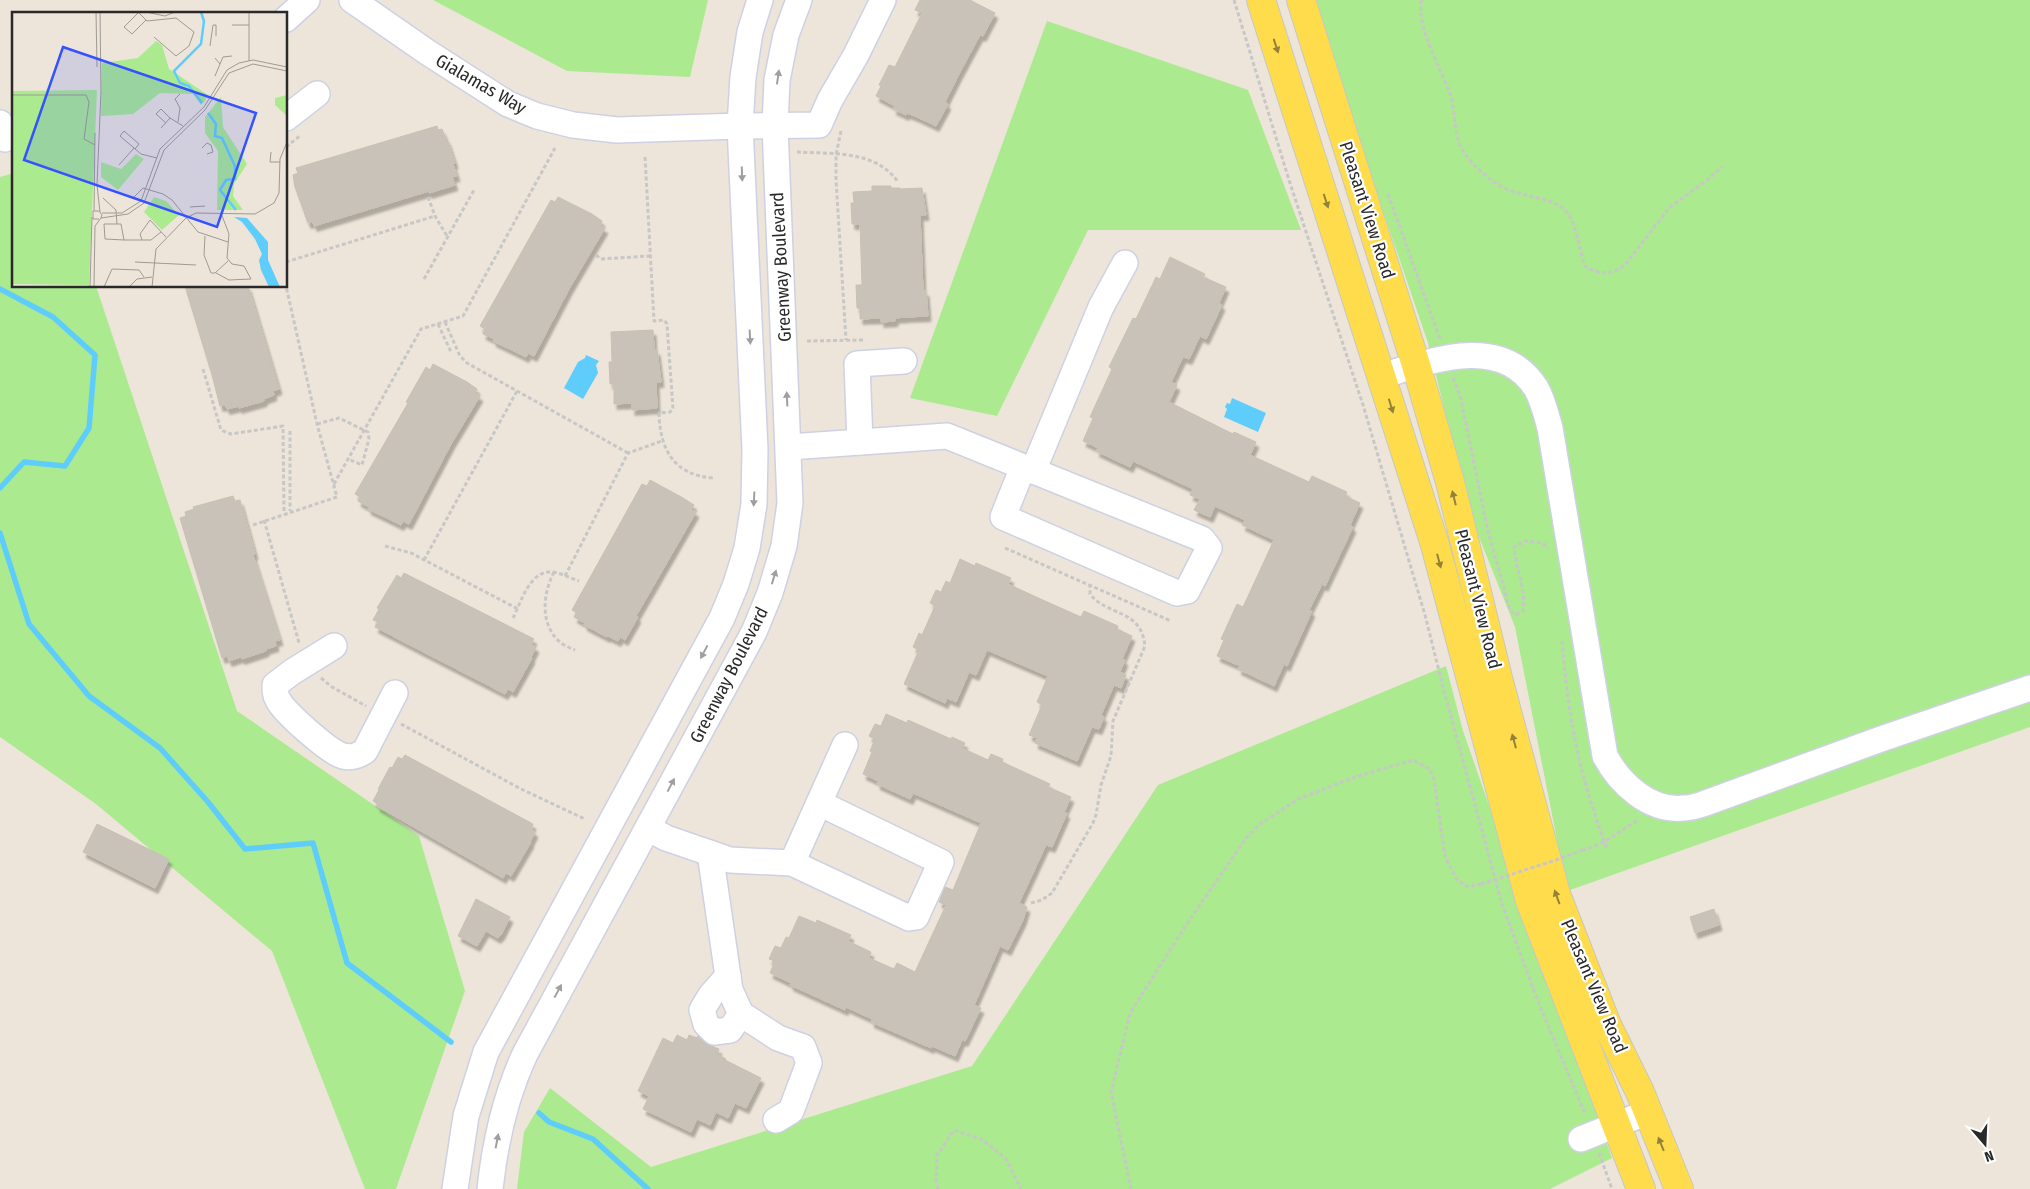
<svg xmlns="http://www.w3.org/2000/svg" width="2030" height="1189" font-family="'Fira Sans Condensed',sans-serif">
	<style>
		.green { fill: #abea8f }
		.water { fill: #5fcdfc }
		.lines { fill: none; stroke-linecap: round; stroke-linejoin: round }
		.stream { stroke: #5fcdfc; stroke-width: 5.5 }
		.building { fill: #c8c2b9; stroke: #c8c1b2; filter: url(#shadow) }
		.minor-casing { stroke: #ced1e4; stroke-width: 28 }
		.major-casing { stroke: #c7c7c7; stroke-width: 30 }
		.path { stroke: #c7c7c7; stroke-width: 3; stroke-dasharray: 4 2.5; stroke-linecap: butt }
		.minor { stroke: #fff; stroke-width: 25 }
		.major { stroke: #ffdc4c; stroke-width: 28 }
		.path-bridge { stroke: #c7c7c7; stroke-width: 3; stroke-dasharray: 4 2.5; stroke-linecap: butt }
		.oneway { fill: #94823a }
		.oneway2 { fill: #9f9f9f }
		.labels { text-anchor: middle; stroke-width: 4.5; stroke-linejoin: round; paint-order: stroke }
		.street-label { font-size: 18px; fill: #292929; stroke: #fff }
		.inset-river { fill: none; stroke: #5fcdfc; stroke-width: 2.5 }
		.inset-road { fill: none; stroke: #9f9a93; stroke-width: 1 }
		.view { fill: #3452ff; fill-opacity: 0.15; stroke: #3452ff; stroke-width: 2.5 }
		.inset-edge { fill: none; stroke: #292929; stroke-width: 2.5 }
	</style>
	<defs>
		<filter id="shadow"><feDropShadow dx="3" dy="5.5" stdDeviation="1" flood-color="#0004"/></filter>
	</defs>
	<rect width="100%" height="100%" fill="#ede5d9"/>
	<g class="green">
		<polygon points="433,0 708,0 690,77 567,71"/>
		<polygon points="1311,0 2030,0 2030,727 1570,890 1560,855 1515,627 1471,517 1428,343"/>
		<polygon points="1047,21 1248,90 1301,230 1088,230 997,416 910,398"/>
		<polygon points="14,173 14,286 96,286 237,711 419,836 465,991 396,1189 365,1189 272,951 96,804 0,737 0,177"/>
		<polygon points="1446,666 1463,731 1612,1158 1550,1189 517,1189 524,1132 550,1088 651,1167 972,1066 1158,785"/>
	</g>
	<g class="water">
		<polygon points="586,355 599,361 596,365 598,373 583,399 564,388 578,362 585,358"/>
		<polygon points="1232,398 1266,413 1258,432 1224,417 1227,409 1225,407 1227,403 1230,404"/>
	</g>
	<g class="lines">
		<g class="stream">
			<polyline points="0,289 53,317 95,355 89,428 65,466 24,462 0,488"/>
			<polyline points="0,533 29,624 89,696 160,748 208,802 245,849 313,843 347,963 451,1042"/>
			<polyline points="539,1113 549,1122 593,1139 648,1189"/>
		</g>
	</g>
	<g class="building">
		<polygon points="920,0 970,0 995,13 983,36 980,35 959,74 945,102 948,104 936,126 917,117 907,113 906,115 893,109 895,106 876,96 881,86 879,85 889,65 895,67 922,13 915,10"/>
		<polygon points="437,126 438,130 442,129 446,139 447,139 455,163 453,164 457,176 452,177 455,185 429,193 429,191 314,226 313,222 308,223 295,187 293,175 298,173 296,168"/>
		<polygon points="872,186 891,186 891,188 900,188 900,189 922,188 926,215 920,215 923,291 926,291 928,316 906,317 895,318 895,321 881,322 881,318 860,319 860,308 857,308 856,285 862,285 860,224 852,224 851,203 854,203 853,192 872,191"/>
		<polygon points="558,197 592,214 602,221 600,226 605,228 569,289 534,356 528,353 526,357 493,341 494,339 483,334 485,329 480,326 551,200 555,202"/>
		<polygon points="1170,257 1205,274 1203,277 1226,287 1219,303 1222,305 1206,339 1200,336 1189,359 1183,357 1171,382 1177,385 1169,402 1233,434 1234,432 1256,442 1250,455 1309,482 1312,476 1347,492 1345,496 1360,503 1350,525 1353,527 1325,586 1322,584 1309,610 1312,611 1287,666 1284,664 1274,686 1238,669 1240,666 1217,656 1224,640 1221,639 1237,604 1243,607 1274,540 1242,525 1245,520 1215,506 1210,517 1194,510 1200,499 1190,495 1193,489 1133,461 1130,467 1096,451 1098,448 1083,441 1093,418 1090,417 1112,369 1109,367 1133,318 1136,319 1156,277 1160,279"/>
		<polygon points="185,286 248,286 279,389 273,391 274,395 264,399 264,401 239,408 239,406 227,409 225,405 220,406 212,375"/>
		<polygon points="653,330 654,350 657,350 661,382 656,382 657,408 632,410 632,403 614,404 614,383 610,384 609,362 612,362 611,332"/>
		<polygon points="433,364 467,382 477,389 475,393 480,396 451,444 409,524 403,521 401,525 368,509 369,507 358,501 360,497 355,494 408,403 406,402 426,367 430,370"/>
		<polygon points="650,480 683,498 694,505 691,509 696,512 636,616 638,617 625,640 620,637 618,641 608,636 607,637 584,625 585,623 574,617 577,613 572,610 642,484 647,486"/>
		<polygon points="233,496 235,501 240,500 255,554 253,555 280,640 275,641 276,646 266,649 266,651 242,659 241,657 229,661 227,656 222,658 180,518 186,516 185,512 194,509 193,507"/>
		<polygon points="960,559 975,566 976,563 1011,578 1008,584 1045,601 1081,617 1084,611 1118,626 1117,629 1132,636 1122,659 1125,660 1120,672 1126,675 1121,688 1114,685 1101,715 1104,717 1099,729 1092,727 1077,761 1035,743 1037,738 1029,735 1042,705 1037,702 1048,676 987,650 976,675 969,672 956,702 947,698 945,703 904,684 919,650 913,647 919,633 922,635 935,606 930,603 936,590 941,592 946,581 950,583"/>
		<polygon points="404,573 534,639 531,644 536,647 531,657 532,658 513,692 508,689 505,694 375,627 378,622 373,620 379,609 377,608 397,575 401,578"/>
		<polygon points="886,714 907,723 908,720 951,739 952,737 965,743 962,748 988,760 991,754 1003,759 1002,762 1050,784 1048,787 1071,797 1064,812 1067,813 1052,847 1046,845 1019,903 1027,907 1023,920 1008,950 1000,946 974,1005 981,1008 965,1041 962,1040 955,1056 932,1046 931,1048 871,1022 872,1019 846,1007 845,1010 790,985 791,983 770,973 775,961 769,959 775,946 781,948 786,937 789,938 799,916 816,923 817,920 851,935 848,941 871,952 869,958 894,969 897,963 915,972 946,905 939,902 945,887 953,890 981,823 913,793 910,799 877,784 878,781 863,774 872,752 870,751 875,739 869,736 875,724 881,726"/>
		<polygon points="405,755 533,824 531,829 535,832 530,842 531,842 511,876 506,873 503,878 377,806 378,804 373,801 379,790 378,789 390,767 392,768 398,757 402,759"/>
		<polygon points="97,824 169,859 155,888 83,852"/>
		<polygon points="476,899 510,917 501,935 500,935 498,938 486,931 477,946 458,936"/>
		<polygon points="1714,909 1719,925 1695,933 1690,917"/>
		<polygon points="677,1035 687,1040 689,1035 697,1038 698,1036 709,1045 719,1049 717,1054 726,1059 725,1060 761,1078 746,1108 735,1103 728,1118 716,1112 710,1125 697,1119 691,1132 643,1109 649,1096 638,1091 663,1038 673,1043"/>
	</g>
	<g class="lines">
		<defs>
			<g id="minor">
				<polyline points="352,0 427,52 508,104 537,116 573,125 617,130 740,126 819,125 830,100 856,55 883,0"/>
				<polyline points="286,19 307,0"/>
				<polyline points="286,118 317,94"/>
				<polyline points="0,123 5,139"/>
				<path d="M1382 376C1430 361 1501 333 1536 388 1543 400 1546 414 1550 428L1605 756C1620 784 1650 812 1684 808 1690 808 1697 806 1703 804L1881 739 2030 688"/>
				<polyline points="860,442 857,364 904,361"/>
				<polyline points="789,447 947,436 1202,539 1209,548 1187,591 1177,593 1003,517 1023,467"/>
				<polyline points="1033,471 1101,307 1125,263"/>
				<path d="M334 646 292 672 275 685C275 691 275 695 278 700 285 713 329 752 343 756 352 758 358 756 365 751L395 693"/>
				<polyline points="648,828 666,838 730,860 792,863 845,745"/>
				<polyline points="710,853 730,990 741,1014 778,1038 803,1047 809,1063 791,1111 776,1120"/>
				<polyline points="792,863 909,918 916,917 941,862 819,803"/>
				<polyline points="728,976 711,995 702,1010 706,1024 714,1032 730,1030 741,1014"/>
				<polyline points="1581,1139 1648,1112"/>
				<polyline points="455,1189 466,1116 486,1052 722,618 736,584 747,548 754,504 755,450 740,126 743,77 750,32 760,0"/>
				<path d="M490 1189C495 1142 505 1097 525 1054L754 632 770 593 784 546 790 503 775 126 777 80 786 35 799 0"/>
			</g>
			<g id="major">
				<polyline points="1261,0 1435,545 1530,901 1641,1189"/>
				<polyline points="1301,0 1416,365 1450,482 1499,682 1556,894 1607,1025 1640,1092 1679,1189"/>
			</g>
		</defs>
		<use href="#minor" class="minor-casing"/>
		<use href="#major" class="major-casing"/>
		<g class="path">
			<polyline points="1234,0 1289,180 1363,405 1425,615 1443,687 1502,904 1537,999 1585,1114"/>
			<path d="M1422 0C1415 26 1441 68 1450 94 1456 112 1453 132 1462 149 1469 162 1482 173 1494 182 1514 197 1549 196 1564 209 1578 223 1578 248 1585 266 1599 275 1610 275 1624 266L1670 207 1707 180 1722 167"/>
			<polyline points="841,131 836,155 836,180 846,340"/>
			<polyline points="286,147 301,135"/>
			<path d="M797 152C832 154 876 150 898 182"/>
			<path d="M645 157 654 321 664 320 667 324 673 409 670 412 659 413C660 450 674 475 713 478"/>
			<polyline points="1388,194 1440,339"/>
			<polyline points="428,197 435,216 447,236"/>
			<polyline points="596,255 601,259 650,256"/>
			<polyline points="286,262 435,216"/>
			<polyline points="424,279 474,190"/>
			<polyline points="445,322 460,356 467,363 628,453"/>
			<polyline points="438,324 451,352"/>
			<polyline points="807,341 864,340"/>
			<polyline points="203,369 221,430 231,434 283,426 284,513"/>
			<path d="M1453 378 1460 395 1488 531 1510 610 1516 615 1523 611C1526 588 1516 570 1514 547L1525 541 1543 543 1548 549"/>
			<polyline points="317,424 339,418 368,432 369,439 362,465 348,459"/>
			<polyline points="290,431 290,511"/>
			<polyline points="334,484 421,329 463,316 555,148"/>
			<polyline points="264,520 299,643"/>
			<polyline points="253,525 337,497 317,424 286,286"/>
			<polyline points="385,546 411,553 518,609"/>
			<polyline points="1005,548 1171,621"/>
			<polyline points="424,560 517,391"/>
			<path d="M554 572C543 593 539 625 561 643 565 646 570 648 575 650"/>
			<polyline points="565,576 628,453 662,441"/>
			<path d="M513 618C521 602 530 570 552 572 561 573 570 578 579 581"/>
			<path d="M1562 641C1567 700 1574 749 1592 806 1597 820 1601 835 1607 849"/>
			<polyline points="321,678 332,687 366,706"/>
			<polyline points="401,724 521,789 585,819"/>
			<path d="M1582 850C1602 846 1620 831 1638 820"/>
			<path d="M1031 903 1042 900 1052 893 1093 823 1096 815 1101 785 1111 756 1113 721 1145 646C1141 608 1108 617 1090 594V585"/>
			<polyline points="1599,1153 1612,1189"/>
			<polyline points="938,1189 936,1182 937,1155 954,1130 983,1140 1006,1159 1021,1189"/>
			<polyline points="1131,1189 1111,1092 1130,1013 1186,925 1246,838 1260,824 1298,799 1355,777 1413,760 1430,769 1434,780 1445,856 1457,880 1468,887 1481,884"/>
		</g>
		<use href="#minor" class="minor"/>
		<use href="#major" class="major"/>
		<polyline class="path-bridge" points="1481,884 1556,860 1582,850"/>
	</g>
	<defs><path id="oneway-solid" d="M-6-.8H1V-3.2L6.5 0L1 3.2V.8H-6Z" transform="scale(1.25)"/></defs>
	<g class="oneway">
		<use href="#oneway-solid" transform="translate(1276 46) rotate(72)"/>
		<use href="#oneway-solid" transform="translate(1326 201) rotate(72)"/>
		<use href="#oneway-solid" transform="translate(1391 406) rotate(73)"/>
		<use href="#oneway-solid" transform="translate(1454 498) rotate(-104)"/>
		<use href="#oneway-solid" transform="translate(1439 561) rotate(75)"/>
		<use href="#oneway-solid" transform="translate(1514 741) rotate(-105)"/>
		<use href="#oneway-solid" transform="translate(1557 897) rotate(-110)"/>
		<use href="#oneway-solid" transform="translate(1661 1144) rotate(-112)"/>
	</g>
	<g class="oneway2">
		<use href="#oneway-solid" transform="translate(778 77) rotate(-82)"/>
		<use href="#oneway-solid" transform="translate(742 174) rotate(88)"/>
		<use href="#oneway-solid" transform="translate(750 337) rotate(87)"/>
		<use href="#oneway-solid" transform="translate(787 399) rotate(-93)"/>
		<use href="#oneway-solid" transform="translate(754 499) rotate(93)"/>
		<use href="#oneway-solid" transform="translate(774 577) rotate(-73)"/>
		<use href="#oneway-solid" transform="translate(704 652) rotate(118)"/>
		<use href="#oneway-solid" transform="translate(671 785) rotate(-62)"/>
		<use href="#oneway-solid" transform="translate(558 991) rotate(-62)"/>
		<use href="#oneway-solid" transform="translate(497 1141) rotate(-79)"/>
	</g>
	<g class="labels">
		<g class="street-label">
			<text transform="translate(481 84) rotate(30)" y="6">Gialamas Way</text>
			<text transform="translate(1367 210) rotate(72)" y="6">Pleasant View Road</text>
			<text transform="translate(781 267) rotate(-93)" y="6">Greenway Boulevard</text>
			<text transform="translate(1478 599) rotate(76)" y="6">Pleasant View Road</text>
			<text transform="translate(729 675) rotate(-63)" y="6">Greenway Boulevard</text>
			<text transform="translate(1594 986) rotate(67)" y="6">Pleasant View Road</text>
		</g>
	</g>
	<g transform="translate(12 12)">
		<rect width="275" height="275" fill="#ede5d9"/>
		<path d="M144 29 150 33 157 57 196 83 192 90 189 93 181 82 148 81 121 102 89 104 90 51 126 46ZM85 78 77 273 0 272V79ZM275 83V104L263 93V86ZM209 85 211 115 235 152 222 172 221 184 231 198H205L206 139 193 121V105ZM124 142 132 147 106 178 89 165V150L109 157ZM142 185 154 189 167 203 150 218 132 200Z" fill="#abea8f"/>
		<path d="M222 205 235 206 256 230V248L268 275H257L249 258 247 248 250 242 243 227 230 210Z" fill="#5fcdfc"/>
		<path class="inset-river" d="M189 0 192 9 189 32 162 59 168 71 177 74 190 91M196 101 204 112 203 124 210 126 223 154V167L214 168 208 178 224 198"/>
		<path class="inset-road" d="M84 0 85 55M88 0 89 79 85 173 88 200M126 0 135 9 164 6 182 20 177 34 164 44 142 25M134 0 153 4 163 0M126 1 112 15 120 22 134 8M220 13H237M198 34 201 13H204V24M237 49V0M208 52 211 45 220 44M203 64 208 52 203 46M0 83H74L77 90 72 127 83 133M166 110 168 96 163 87 168 82M154 111 144 102 149 97 158 106M149 116 158 106 171 114M190 136 195 131 199 133 201 140 195 142M123 137 127 132 112 119 108 124 129 142 145 146M259 140 258 150H268M107 153 122 136M91 186 104 198 105 212M121 186 131 176 151 182 160 188 186 220 216 230M178 195 193 194M82 199 83 121M90 201H110L129 189 148 137 192 95 215 58 227 51 241 48 275 55M89 206 116 202 132 191 152 138 193 98 217 61 241 52 275 59M92 212H109L112 228 93 227ZM149 220 139 228H130L128 222 138 208 154 225M193 224 192 243 199 261H203L216 249M112 228H130M123 250 184 253M204 261 217 268 239 267 232 254 220 252 215 246 217 222 209 201M78 275 80 205M82 275 83 214 89 206 90 203 87 199H81V207H87M92 275 100 257 127 258 132 265M117 275 125 267 140 265M140 275 144 237 174 206 184 201 243 202 262 191 267 181 268 147 275 130"/>
		<path class="view" d="M51 35 244 101 205 215 12 148Z"/>
		<rect width="275" height="275" class="inset-edge"/>
	</g>
	<g transform="translate(1985 1144) rotate(161)" stroke="#ffffff" stroke-width="4" paint-order="stroke">
	<path d="M0-4L9 19L0 12L-9 19Z" fill="#292929"/>
	<text y="-8" font-size="14" font-weight="bold" text-anchor="middle" fill="#292929">N</text>
	</g>
</svg>
